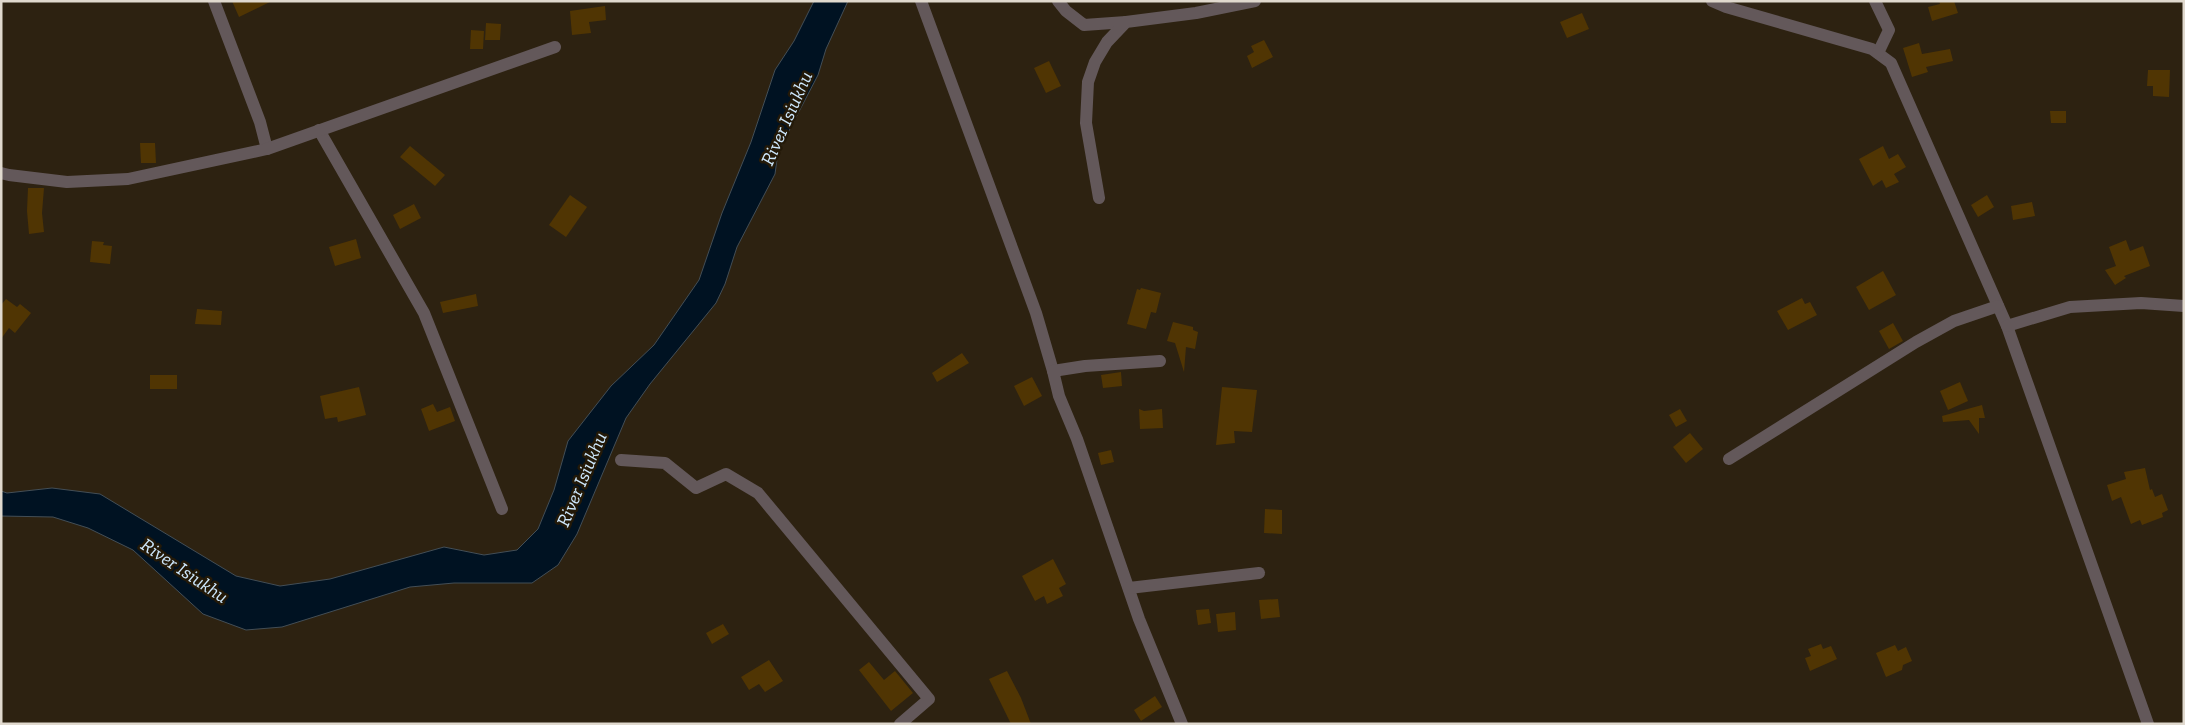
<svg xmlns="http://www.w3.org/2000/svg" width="2185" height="725" font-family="'Zilla Slab',serif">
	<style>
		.water { fill: #001222; stroke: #434e56 }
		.building { fill: #503503 }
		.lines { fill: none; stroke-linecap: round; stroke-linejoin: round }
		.street { stroke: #63585a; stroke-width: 12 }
		.labels { text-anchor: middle; stroke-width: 5; stroke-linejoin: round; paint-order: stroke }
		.water-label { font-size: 19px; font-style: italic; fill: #cee8fd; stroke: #231908 }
	</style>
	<rect width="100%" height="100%" fill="#2d2211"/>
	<polygon class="water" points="814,1 848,1 826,49 818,75 778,152 775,174 737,247 725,284 716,303 650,384 626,418 577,534 558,565 532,583 454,583 410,587 282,627 246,630 203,614 133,550 88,528 53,517 1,516 1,491 7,493 52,488 100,494 236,576 280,586 330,579 444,547 484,555 517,550 538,529 554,490 568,441 611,386 654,345 699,280 722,213 751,142 775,70 794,41"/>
	<g class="building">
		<polygon points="232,1 272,1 239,17"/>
		<polygon points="1939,1 1954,1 1958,13 1932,21 1928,7 1940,4"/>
		<polygon points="605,6 606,20 589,22 591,33 572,35 570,11"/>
		<polygon points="1582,13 1589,29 1567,38 1560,22"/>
		<polygon points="486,23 501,24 500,40 485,40"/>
		<polygon points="471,30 484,31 483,49 470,49"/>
		<polygon points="1264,40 1273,57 1252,68 1247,56 1254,52 1251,46"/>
		<polygon points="1919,43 1922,54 1950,49 1953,61 1926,67 1928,72 1912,77 1903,48"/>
		<polygon points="1049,61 1061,86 1046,93 1034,68"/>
		<polygon points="2148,70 2170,70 2169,97 2153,96 2153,86 2147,86"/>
		<polygon points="2050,111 2066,111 2066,123 2051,123"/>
		<polygon points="140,143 155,143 156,163 141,163"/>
		<polygon points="410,146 445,175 435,186 400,157"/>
		<polygon points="1883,146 1889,159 1898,154 1906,167 1894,174 1899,182 1886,188 1882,180 1873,186 1859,159"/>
		<polygon points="28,188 44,188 42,213 44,232 29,234 27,211"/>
		<polygon points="570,195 587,207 566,237 549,225"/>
		<polygon points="1987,195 1994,207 1978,217 1971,205"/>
		<polygon points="2032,202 2035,216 2013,220 2011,206"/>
		<polygon points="414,204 421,218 400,229 393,215"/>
		<polygon points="356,239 361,258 335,266 329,247"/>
		<polygon points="2126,240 2130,251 2143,246 2150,266 2124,276 2126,278 2115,285 2105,270 2116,266 2109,247"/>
		<polygon points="92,241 104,242 103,245 112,246 110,264 90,262"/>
		<polygon points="1883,271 1896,295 1869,310 1856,287"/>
		<polygon points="1141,288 1161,293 1156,313 1151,312 1146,329 1127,324 1137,289 1140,290"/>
		<polygon points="476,294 478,306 443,313 440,302"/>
		<polygon points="1802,298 1805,304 1810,302 1817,315 1788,330 1777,311"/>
		<polygon points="6,299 17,307 20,304 31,313 15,333 9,328 1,339 1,305"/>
		<polygon points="197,309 222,311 221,325 195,324"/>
		<polygon points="1173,322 1193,327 1193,330 1198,332 1195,349 1186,347 1184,372 1175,343 1167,341"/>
		<polygon points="1893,323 1903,341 1889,349 1879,331"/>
		<polygon points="962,353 969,363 937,382 932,373"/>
		<polygon points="1121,372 1122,386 1103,388 1101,375"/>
		<rect x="150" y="375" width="27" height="14"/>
		<polygon points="1032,377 1042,396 1024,406 1014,386"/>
		<polygon points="1960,382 1968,401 1948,410 1940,391"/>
		<polygon points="359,387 366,415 338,422 337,417 325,419 320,396"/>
		<polygon points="1222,387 1257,390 1252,432 1234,431 1235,443 1216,445"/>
		<polygon points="433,404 437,412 450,407 455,421 429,431 421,409"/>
		<polygon points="1982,405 1985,418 1979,418 1979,434 1969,420 1943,422 1942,416"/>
		<polygon points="1139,409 1144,411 1162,409 1163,428 1140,429"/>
		<polygon points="1680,409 1687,421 1676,427 1669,415"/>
		<polygon points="1690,433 1703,449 1686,463 1673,447"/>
		<polygon points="1111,450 1114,462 1101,465 1098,453"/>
		<polygon points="2145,468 2150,490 2152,489 2155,497 2162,494 2168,510 2162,513 2163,517 2142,525 2140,520 2131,524 2121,497 2112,501 2107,485 2126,479 2124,472"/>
		<polygon points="1265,509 1282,510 1282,534 1264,533"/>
		<polygon points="1053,559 1066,584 1059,588 1063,596 1047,604 1044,596 1035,601 1022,576"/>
		<polygon points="1278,599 1280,617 1261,619 1259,600"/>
		<polygon points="1209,609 1211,623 1198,625 1196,610"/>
		<polygon points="1235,612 1236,630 1218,632 1216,614"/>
		<polygon points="723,624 729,634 712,644 706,633"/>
		<polygon points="1821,644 1823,649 1831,646 1837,659 1810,671 1805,658 1811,656 1808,649"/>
		<polygon points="1895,645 1898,651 1906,647 1912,661 1903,665 1902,670 1886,677 1876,653"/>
		<polygon points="769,660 783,681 765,692 759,684 749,690 741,677"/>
		<polygon points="869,662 884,680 895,671 913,693 891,711 859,670"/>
		<polygon points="1007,671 1021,698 1031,724 1011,724 989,679"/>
		<polygon points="1155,696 1162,707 1141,721 1134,710"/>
	</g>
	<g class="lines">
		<g class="street">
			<polyline points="214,1 260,122 267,149"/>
			<polyline points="921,1 1036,313 1053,371"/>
			<polyline points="1058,1 1066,11 1084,25 1126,22"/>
			<polyline points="1712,1 1726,7 1872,49 1891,63 2007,326 2148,724"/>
			<polyline points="1875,1 1889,30 1878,53"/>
			<polyline points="319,130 424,313 502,509"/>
			<polyline points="1,173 9,175 67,182 128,179 267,149 555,47"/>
			<polyline points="1099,198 1086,123 1088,82 1095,62 1107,42 1126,22 1196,13 1255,1"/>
			<polyline points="2007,326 2070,307 2141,303 2184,306"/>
			<polyline points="1160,361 1085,366 1053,371 1059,396 1077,439 1139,619 1182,724"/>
			<polyline points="1729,459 1916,342 1954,321 1998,306"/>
			<polyline points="621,460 665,463 696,488 726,474 758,493 929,699 900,724"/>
			<polyline points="1129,588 1259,573"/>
		</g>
	</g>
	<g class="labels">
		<g class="water-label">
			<text transform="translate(786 118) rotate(-66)" y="7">River Isiukhu</text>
			<text transform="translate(581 479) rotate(-67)" y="7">River Isiukhu</text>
			<text transform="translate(185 570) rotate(34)" y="7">River Isiukhu</text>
		</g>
	</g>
	<rect width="2185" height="725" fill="none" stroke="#e0d9ce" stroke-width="5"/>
</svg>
